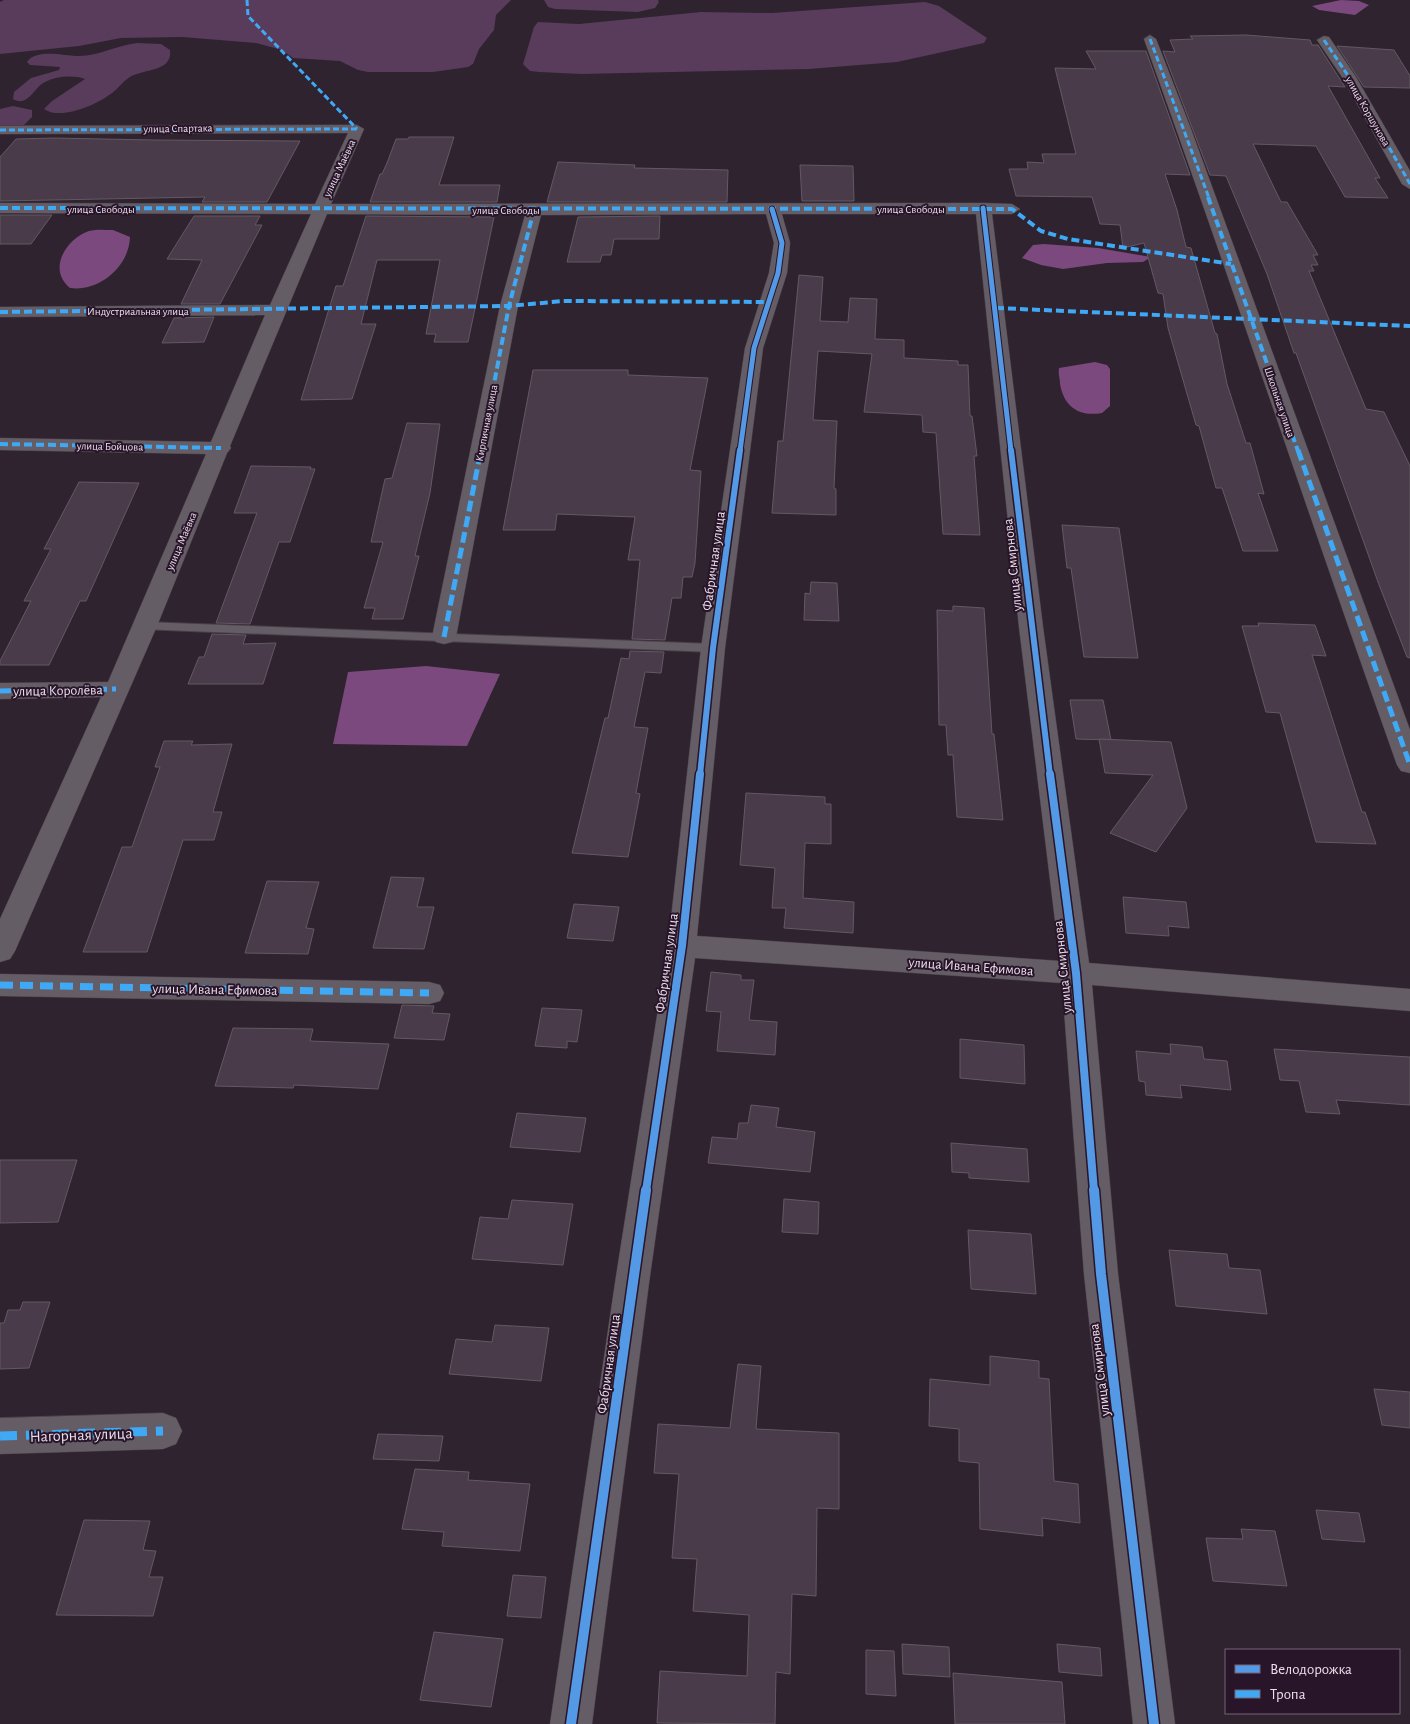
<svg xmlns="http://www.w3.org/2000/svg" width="1410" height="1724" font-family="'Alegreya Sans',sans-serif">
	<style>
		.green { fill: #593b5b }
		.water { fill: #7b497e }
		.building { fill: #4a3b4a; stroke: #635963 }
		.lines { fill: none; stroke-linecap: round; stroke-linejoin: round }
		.service-casing { stroke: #493f49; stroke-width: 2 }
		.minor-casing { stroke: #493f49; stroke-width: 1 }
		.service { fill: #655d65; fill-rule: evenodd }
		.minor { fill: #655d65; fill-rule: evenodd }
		.quiet-far4 { stroke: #3fa9f5; stroke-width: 3; stroke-dasharray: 6 3; stroke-linecap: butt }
		.quiet-far3 { stroke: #3fa9f5; stroke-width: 4; stroke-dasharray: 8 4; stroke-linecap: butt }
		.quiet-far2 { stroke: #3fa9f5; stroke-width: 5; stroke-dasharray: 11 5; stroke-linecap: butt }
		.quiet-far1 { stroke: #3fa9f5; stroke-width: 7; stroke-dasharray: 13 7; stroke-linecap: butt }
		.quiet { stroke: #3fa9f5; stroke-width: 9; stroke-dasharray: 17 9; stroke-linecap: butt }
		.cycleway-far3-casing { stroke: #281529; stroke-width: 7 }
		.cycleway-far2-casing { stroke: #281529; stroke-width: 9 }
		.cycleway-far1-casing { stroke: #281529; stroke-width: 11 }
		.cycleway-casing { stroke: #281529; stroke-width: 13 }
		.cycleway-far3 { stroke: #5399e6; stroke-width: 5 }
		.cycleway-far2 { stroke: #5399e6; stroke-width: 6 }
		.cycleway-far1 { stroke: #5399e6; stroke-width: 8 }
		.cycleway { stroke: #5399e6; stroke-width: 10 }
		.labels { text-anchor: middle; stroke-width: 4; stroke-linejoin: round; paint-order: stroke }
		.far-street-label { font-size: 11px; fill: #ebdeeb; stroke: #281529 }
		.street-label { font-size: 14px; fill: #ebdeeb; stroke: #281529 }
		.near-street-label { font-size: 16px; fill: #ebdeeb; stroke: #281529 }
	</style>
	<rect width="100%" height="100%" fill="#2e232e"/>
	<g class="green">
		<polygon points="4,0 511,0 496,15 494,30 479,49 473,64 468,67 433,72 368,72 358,70 340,61 293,58 282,50 256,43 182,37 121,38 79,46 0,54 0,2"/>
		<polygon points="544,0 658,0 659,2 655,8 638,12 555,9 548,7"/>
		<polygon points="925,2 939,6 987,38 984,43 897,62 809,69 581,74 539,72 530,71 523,64 534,27 538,22 579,24 701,12 772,13"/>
		<path d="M137 43 161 44 170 50C173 72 143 69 130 77 123 81 119 88 112 93 98 104 61 121 44 109L52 101 85 79C73 75 57 76 45 82 34 87 28 108 13 99L14 92 31 78 59 70 60 67 30 65 27 62C36 48 65 56 79 56 99 56 117 45 137 43Z"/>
		<polygon points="13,106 32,110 32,117 24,125 0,129 0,109"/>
	</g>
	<g class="water">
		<polygon points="1341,0 1359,1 1369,5 1355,15 1319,10 1312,6"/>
		<path d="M113 230 130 237C129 267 99 292 70 288 47 269 66 239 89 231 97 229 105 230 113 230Z"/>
		<polygon points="1044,244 1098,248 1151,257 1143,262 1107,263 1063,269 1041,265 1022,258 1033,245"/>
		<path d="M1095 362 1107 365 1110 369V406L1102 413C1079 417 1064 407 1060 384 1060 378 1058 374 1059 368Z"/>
		<polygon points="426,666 500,674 467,746 333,744 348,672"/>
	</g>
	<g class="building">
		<polygon points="1246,35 1310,40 1312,45 1318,45 1345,87 1328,86 1380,178 1375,178 1388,198 1345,197 1316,146 1253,144 1281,202 1287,202 1318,255 1313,255 1318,265 1311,265 1314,271 1309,271 1366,409 1384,412 1410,466 1410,658 1407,657 1378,582 1296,353 1294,353 1267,274 1226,176 1210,175 1163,51 1175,52 1170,40 1193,39 1190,36"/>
		<polygon points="1337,46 1394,50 1410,76 1410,88 1364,87"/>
		<polygon points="1086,51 1146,51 1190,175 1165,174 1177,210 1186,247 1191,248 1215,333 1217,334 1227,384 1246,443 1250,443 1264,494 1258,493 1278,551 1243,551 1222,488 1216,488 1199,426 1196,425 1168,328 1163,294 1158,293 1144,243 1123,248 1120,225 1100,224 1092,197 1016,196 1009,169 1028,169 1027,162 1044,163 1042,154 1076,154 1055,68 1096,69"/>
		<polygon points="409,137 454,137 439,185 500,185 497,202 370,202 380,174 382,174 387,163 396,139 408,139"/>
		<polygon points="54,138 153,140 300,141 267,202 202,202 205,197 0,201 0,157 9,147 16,139"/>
		<polygon points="558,162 635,165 634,168 728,170 727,202 547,202"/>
		<polygon points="800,165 853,166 854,201 802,201"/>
		<polygon points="0,215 52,215 31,244 0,244"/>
		<polygon points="194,216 260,216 255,225 262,225 220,304 181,304 202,260 167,259"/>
		<polygon points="366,216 494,217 468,342 434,342 436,334 426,334 440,260 377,260 361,324 376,324 352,399 301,400 336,286 343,286"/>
		<polygon points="660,216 659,239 614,239 611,255 602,255 600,262 567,262 578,217"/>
		<polygon points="799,275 823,277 820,321 848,322 850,298 877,299 875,339 904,340 904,358 958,361 958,365 968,365 970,416 972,416 977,456 974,456 980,535 943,534 936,433 923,432 922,415 864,412 872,354 818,351 813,420 837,421 834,488 836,489 836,515 772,513 778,441 783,441"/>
		<polygon points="214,317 204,342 162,343 174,318"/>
		<polygon points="533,370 628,370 628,375 708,378 690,470 701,471 695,563 692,577 683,577 681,598 672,598 665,640 632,639 640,560 628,560 635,517 557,514 555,530 503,530"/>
		<polygon points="407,423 440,424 430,493 415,556 419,556 403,619 372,619 375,608 364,608 383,542 371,542 385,479 392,478"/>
		<polygon points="251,466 311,467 310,469 315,469 290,542 279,542 250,624 216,623 257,513 234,513"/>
		<polygon points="79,482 139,483 86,601 80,601 49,665 0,665 0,661 31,601 24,601 51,549 44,549"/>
		<polygon points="1062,525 1119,528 1138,658 1084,657 1071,568 1067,568"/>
		<polygon points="811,582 837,583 839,621 804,620 805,593 810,594"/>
		<polygon points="953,606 984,608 992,734 994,734 1003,820 957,817 953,755 948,755 946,725 939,725 937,610 953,611"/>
		<polygon points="1258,623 1315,625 1326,656 1312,655 1362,812 1365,812 1376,844 1316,842 1280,713 1266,712 1242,626 1259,626"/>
		<polygon points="212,634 246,635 243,644 276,643 263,684 188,684 199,657 204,657"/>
		<polygon points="630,651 664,652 661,673 645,672 634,727 648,728 636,793 640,794 628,857 572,853 605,718 608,718 621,658 629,659"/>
		<polygon points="1070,700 1103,700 1111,740 1076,739"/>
		<polygon points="1099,739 1171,742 1187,808 1156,852 1110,833 1153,775 1105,773"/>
		<polygon points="164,741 193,741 191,745 232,744 213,812 222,812 214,840 183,840 147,952 83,952 122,847 132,847 160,767 155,767"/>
		<polygon points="746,793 825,797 825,804 831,804 831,844 805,843 803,898 854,902 853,933 784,928 786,908 772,908 775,868 740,865"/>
		<polygon points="391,877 424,878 417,907 434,907 424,949 373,948"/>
		<polygon points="267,881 319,882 306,928 314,929 308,954 245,953"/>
		<polygon points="1123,897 1186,902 1189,928 1168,926 1169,936 1126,933"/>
		<polygon points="574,904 619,907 613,941 567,938"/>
		<polygon points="711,972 741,975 741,980 754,980 749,1020 777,1022 775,1055 717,1051 721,1012 706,1011"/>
		<polygon points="402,1005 434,1006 432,1013 450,1014 444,1040 394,1038"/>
		<polygon points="542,1008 582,1010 577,1042 567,1041 567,1048 535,1046"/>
		<polygon points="233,1028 313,1029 310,1041 389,1044 378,1089 294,1085 293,1088 215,1086"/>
		<polygon points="960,1039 1024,1045 1025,1084 960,1078"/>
		<polygon points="1170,1044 1202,1047 1204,1059 1227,1061 1231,1090 1180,1085 1182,1098 1146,1095 1145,1082 1139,1081 1136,1051 1171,1054"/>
		<polygon points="1274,1049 1410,1057 1410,1105 1336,1100 1340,1114 1306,1112 1299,1081 1280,1080"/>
		<polygon points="751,1105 779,1108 776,1127 815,1132 810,1172 708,1163 712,1137 737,1139 739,1123 748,1123"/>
		<polygon points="517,1113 586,1118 580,1152 510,1147"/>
		<polygon points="951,1143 1027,1149 1029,1182 969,1178 969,1173 952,1172"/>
		<polygon points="0,1160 77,1160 58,1222 0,1223"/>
		<polygon points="784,1199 819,1202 818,1234 782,1232"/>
		<polygon points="512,1200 573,1204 563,1265 472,1259 480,1217 508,1219"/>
		<polygon points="968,1230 1031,1234 1036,1294 971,1289"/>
		<polygon points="1169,1250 1227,1254 1229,1268 1260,1270 1267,1314 1176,1306"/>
		<polygon points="23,1302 50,1302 29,1368 0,1369 0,1323 4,1323 8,1310 20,1310"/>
		<polygon points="495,1325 549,1328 541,1381 449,1374 456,1339 492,1342"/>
		<polygon points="990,1356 1039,1361 1039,1378 1049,1379 1054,1481 1078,1484 1080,1523 1042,1518 1043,1536 980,1529 979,1463 959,1461 959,1429 929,1426 930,1379 990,1385"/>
		<polygon points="738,1364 761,1366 756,1429 839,1433 839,1509 817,1508 816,1596 792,1594 790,1674 776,1672 775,1724 657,1723 660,1671 747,1676 749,1615 693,1611 697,1559 672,1558 679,1474 654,1473 658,1424 730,1428"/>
		<polygon points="1374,1389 1410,1392 1410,1428 1382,1425"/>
		<polygon points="378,1434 443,1436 439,1461 373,1459"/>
		<polygon points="415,1469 469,1472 468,1480 530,1484 520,1551 442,1546 444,1532 402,1529"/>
		<polygon points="1316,1510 1359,1513 1365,1542 1322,1539"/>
		<polygon points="84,1520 150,1521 143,1550 156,1551 149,1577 163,1577 153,1616 56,1615"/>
		<polygon points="1241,1529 1275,1531 1287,1586 1213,1581 1206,1538 1243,1539"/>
		<polygon points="513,1575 546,1577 541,1618 507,1616"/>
		<polygon points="434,1632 503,1639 491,1707 420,1700"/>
		<polygon points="902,1644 949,1647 950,1677 903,1674"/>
		<polygon points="1057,1644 1100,1648 1102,1676 1059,1672"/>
		<polygon points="866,1650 894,1651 896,1696 866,1694"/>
		<polygon points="953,1673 1062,1682 1065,1724 955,1724"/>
	</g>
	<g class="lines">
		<defs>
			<polygon id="service" points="145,622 713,644 720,648 713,652 140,629 138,626"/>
			<g id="minor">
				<path d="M1150 35 1156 39 1191 129 1410 730V773L1401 771 1397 765C1311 523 1231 280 1144 39Z"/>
				<polygon points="1324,36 1329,37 1356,77 1410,171 1410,189 1402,184 1342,77 1317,40"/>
				<path d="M357 125 364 129 331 204 983 203 1012 204 1020 209 1012 214H992L1043 627 1089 963 1410 989V1011L1092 985 1118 1274 1175 1724H1133L1084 1274 1062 983 695 958 649 1283 592 1724H550L615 1283 668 946 701 648 745 348 769 273 774 243 766 214 541 215 518 306 456 637 452 642 444 644 436 642 432 637 500 306 525 215 327 214 230 446 231 448 227 453 157 626 15 951 10 959 0 962V919L101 697 0 699V683L108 682 206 454 0 450V438L211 442 265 315 0 317V307L270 305 311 214 0 213V203L315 204 348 133 0 134V126ZM782 214H976L1019 627 1060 961 697 936 725 648 763 348 787 273 790 243Z"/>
				<polygon points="0,974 429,982 440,985 444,993 440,1001 429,1004 0,996"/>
				<polygon points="163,1413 176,1418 182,1431 176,1444 163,1449 0,1454 0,1418"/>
			</g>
		</defs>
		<use href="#service" class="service-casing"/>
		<use href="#minor" class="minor-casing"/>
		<use href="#service" class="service"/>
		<use href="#minor" class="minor"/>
		<g class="quiet-far4">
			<polyline points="247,0 248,16 357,129"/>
			<polyline points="1150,39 1209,198"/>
			<polyline points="1324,40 1349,77 1410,184"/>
			<polyline points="0,130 357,129"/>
		</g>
		<g class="quiet-far3">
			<polyline points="1208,197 1298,451"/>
			<polyline points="0,208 1012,209 1041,231 1068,239 1231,264"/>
			<polyline points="996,308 1410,326"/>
			<polyline points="0,312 509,306 563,301 771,302"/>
			<polyline points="0,444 221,448"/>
			<polyline points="481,451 509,306 534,210"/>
		</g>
		<g class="quiet-far2">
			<polyline points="1298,450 1410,765"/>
			<polyline points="444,637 481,450"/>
			<polyline points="0,691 116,689"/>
		</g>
		<polyline class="quiet-far1" points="0,985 429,993"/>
		<polyline class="quiet" points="0,1436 163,1431"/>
		<defs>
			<g id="cycleway-far3">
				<polyline points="983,208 1011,451"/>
				<polyline points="740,451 754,348 778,273 782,243 772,209"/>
			</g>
			<g id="cycleway-far2">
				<polyline points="1011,450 1050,775"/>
				<polyline points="700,775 713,648 740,450"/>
			</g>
			<g id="cycleway-far1">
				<polyline points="1050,774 1076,973 1094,1191"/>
				<polyline points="646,1191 682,946 700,774"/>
			</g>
			<g id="cycleway">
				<polyline points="1094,1190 1101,1274 1154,1724"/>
				<polyline points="571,1724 646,1190"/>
			</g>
		</defs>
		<use href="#cycleway-far3" class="cycleway-far3-casing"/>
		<use href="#cycleway-far2" class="cycleway-far2-casing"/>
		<use href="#cycleway-far1" class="cycleway-far1-casing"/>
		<use href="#cycleway" class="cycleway-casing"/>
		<use href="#cycleway-far3" class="cycleway-far3"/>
		<use href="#cycleway-far2" class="cycleway-far2"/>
		<use href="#cycleway-far1" class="cycleway-far1"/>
		<use href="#cycleway" class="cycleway"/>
	</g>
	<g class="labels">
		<g class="far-street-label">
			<text transform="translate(1368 111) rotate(60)" y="4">улица Коршунова</text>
			<text transform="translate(178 128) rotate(-1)" y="4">улица Спартака</text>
			<text transform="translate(339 168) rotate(-65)" y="4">улица Маёвка</text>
			<text x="101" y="213">улица Свободы</text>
			<text x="911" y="213">улица Свободы</text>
			<text x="506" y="214">улица Свободы</text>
			<text x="138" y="315">Индустриальная улица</text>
			<text transform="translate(1280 402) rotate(71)" y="4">Школьная улица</text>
			<text transform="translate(486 423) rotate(-79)" y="4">Кирпичная улица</text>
			<text transform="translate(110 446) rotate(1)" y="4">улица Бойцова</text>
			<text transform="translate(181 541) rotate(-67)" y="4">улица Маёвка</text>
		</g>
		<g class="street-label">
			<text transform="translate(713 561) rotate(-82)" y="5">Фабричная улица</text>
			<text transform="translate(1012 565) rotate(-96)" y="5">улица Смирнова</text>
			<text transform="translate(58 690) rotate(-1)" y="5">улица Королёва</text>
			<text transform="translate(666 963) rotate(-82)" y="5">Фабричная улица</text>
			<text transform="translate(971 966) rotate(4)" y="5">улица Ивана Ефимова</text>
			<text transform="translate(1062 967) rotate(-96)" y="5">улица Смирнова</text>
			<text transform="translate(215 989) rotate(1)" y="5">улица Ивана Ефимова</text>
			<text transform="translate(608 1364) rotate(-82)" y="5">Фабричная улица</text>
			<text transform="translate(1099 1370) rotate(-97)" y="5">улица Смирнова</text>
		</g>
		<g class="near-street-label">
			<text transform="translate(81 1434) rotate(-2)" y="6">Нагорная улица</text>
		</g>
	</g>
	<rect x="1225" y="1649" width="175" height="65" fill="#281529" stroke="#766577"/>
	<rect x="1235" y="1665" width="25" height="8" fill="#5399e6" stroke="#766577"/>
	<text x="1270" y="1674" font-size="15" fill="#ebdeeb">Велодорожка</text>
	<rect x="1235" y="1690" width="25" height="8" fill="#3fa9f5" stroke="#766577"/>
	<text x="1270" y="1699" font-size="15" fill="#ebdeeb">Тропа</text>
</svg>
